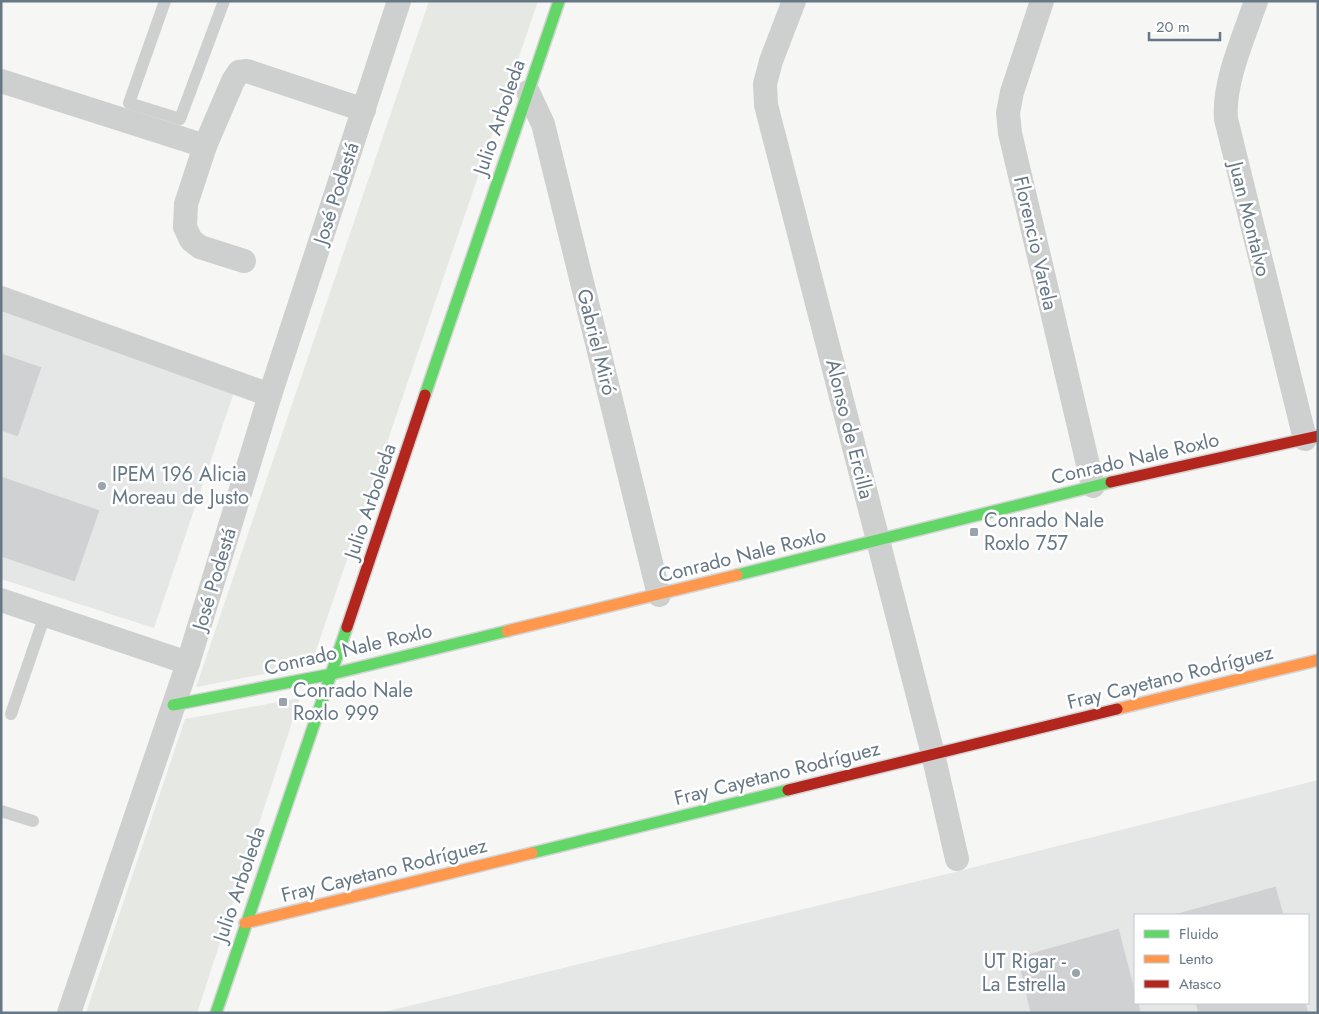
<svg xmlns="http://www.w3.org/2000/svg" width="1319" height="1014" font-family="Jost,sans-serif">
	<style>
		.built { fill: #e5e6e6; fill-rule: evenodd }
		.green { fill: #e6e9e3 }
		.building { fill: #d0d1d2; stroke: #e6e6e5 }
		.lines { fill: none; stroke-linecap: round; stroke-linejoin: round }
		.fast-casing { stroke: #d3d4d5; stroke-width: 14 }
		.slow-casing { stroke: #d3d4d5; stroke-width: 14 }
		.jam-casing { stroke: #d3d4d5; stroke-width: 14 }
		.lane { stroke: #ced0d0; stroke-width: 12 }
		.street { stroke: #ced0d0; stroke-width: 24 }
		.fast { stroke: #63d668; stroke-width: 11 }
		.slow { stroke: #ff974d; stroke-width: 11 }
		.jam { stroke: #b3261e; stroke-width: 11 }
		.poi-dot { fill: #98a3ad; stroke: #fff; stroke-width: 2 }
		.labels { text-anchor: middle; stroke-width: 5; stroke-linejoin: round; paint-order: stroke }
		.street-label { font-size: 20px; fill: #667786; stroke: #fff }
		.poi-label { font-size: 20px; fill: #667786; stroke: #fff; text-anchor: start }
	</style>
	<rect width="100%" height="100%" fill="#f6f6f5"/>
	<g class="built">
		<polygon points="1,307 234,392 154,628 1,579"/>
		<path d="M1318 780V1013H380L947 874ZM1135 915H1308V1003H1135Z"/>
	</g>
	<g class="green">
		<polygon points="429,1 538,1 311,665 196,687"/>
		<polygon points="300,698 197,1013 86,1013 185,719"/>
	</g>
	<g class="building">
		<polygon points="1,353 42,367 18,437 1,431"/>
		<polygon points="1,476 100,510 75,582 1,557"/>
		<polygon points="1276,886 1284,915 1174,915 1174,914"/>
		<polygon points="1119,928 1135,990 1135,1003 1139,1003 1141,1013 1030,1013 1017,957"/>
		<polygon points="1195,1003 1306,1003 1309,1013 1198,1013"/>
	</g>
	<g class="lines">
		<defs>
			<g id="fast">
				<polyline points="425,395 559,1"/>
				<polyline points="737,575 1111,482"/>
				<polyline points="173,705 332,674 507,631"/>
				<polyline points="532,853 788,790"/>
				<polyline points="216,1013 347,627"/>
			</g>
			<g id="slow">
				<polyline points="507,631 737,575"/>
				<polyline points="1117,709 1318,660"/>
				<polyline points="245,923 532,853"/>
			</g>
			<g id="jam">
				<polyline points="1111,482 1318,436"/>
				<polyline points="347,627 425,395"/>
				<polyline points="788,790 1117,709"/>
			</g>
		</defs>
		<use href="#fast" class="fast-casing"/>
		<use href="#slow" class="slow-casing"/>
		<use href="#jam" class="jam-casing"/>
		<g class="lane">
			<polyline points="165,1 129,103 180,119 224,1"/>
			<polyline points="11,714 45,615"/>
			<polyline points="1,811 33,821"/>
		</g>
		<g class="street">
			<polyline points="794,1 771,61 765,84 766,105 933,754 957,859"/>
			<polyline points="1042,1 1012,92 1008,113 1010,133 1093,486"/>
			<path d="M1256 1C1244 37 1223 82 1226 119L1305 439"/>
			<polyline points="1,81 205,146"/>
			<polyline points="528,92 543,124 659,595"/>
			<polyline points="244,261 200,247 191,240 185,227 186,204 205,146 233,81 239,72 247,71 364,110"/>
			<polyline points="1,298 270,395"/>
			<polyline points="1,600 188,663"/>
			<polyline points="69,1013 188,663 270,395 399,1"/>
		</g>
		<use href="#fast" class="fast"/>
		<use href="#slow" class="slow"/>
		<use href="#jam" class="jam"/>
	</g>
	<g class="poi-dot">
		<circle cx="102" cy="486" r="5"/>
		<rect x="969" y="527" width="10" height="10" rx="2.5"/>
		<rect x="278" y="697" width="10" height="10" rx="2.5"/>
		<circle cx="1076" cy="973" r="5"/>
	</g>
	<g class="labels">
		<g class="street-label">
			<text transform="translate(499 117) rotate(-71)" y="7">Julio Arboleda</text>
			<text transform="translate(336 193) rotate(-72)" y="7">José Podestá</text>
			<text transform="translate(1250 219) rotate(76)" y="7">Juan Montalvo</text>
			<text transform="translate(1036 243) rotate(77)" y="7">Florencio Varela</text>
			<text transform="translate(597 342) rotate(76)" y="7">Gabriel Miró</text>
			<text transform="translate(850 429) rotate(76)" y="7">Alonso de Ercilla</text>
			<text transform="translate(1135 458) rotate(-13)" y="7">Conrado Nale Roxlo</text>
			<text transform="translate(370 501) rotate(-71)" y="7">Julio Arboleda</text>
			<text transform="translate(742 555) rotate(-14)" y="7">Conrado Nale Roxlo</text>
			<text transform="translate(214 579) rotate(-73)" y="7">José Podestá</text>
			<text transform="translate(348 649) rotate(-13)" y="7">Conrado Nale Roxlo</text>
			<text transform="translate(1170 677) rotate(-14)" y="7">Fray Cayetano Rodríguez</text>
			<text transform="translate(777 773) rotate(-14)" y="7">Fray Cayetano Rodríguez</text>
			<text transform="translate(384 870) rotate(-14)" y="7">Fray Cayetano Rodríguez</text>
			<text transform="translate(239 884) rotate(-71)" y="7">Julio Arboleda</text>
		</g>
		<g class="poi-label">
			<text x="112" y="481">IPEM 196 Alicia<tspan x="112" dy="23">Moreau de Justo</tspan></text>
			<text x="984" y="527">Conrado Nale<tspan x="984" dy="23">Roxlo 757</tspan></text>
			<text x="293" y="697">Conrado Nale<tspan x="293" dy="23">Roxlo 999</tspan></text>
			<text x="1066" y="968" text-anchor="end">UT Rigar -<tspan x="1066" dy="23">La Estrella</tspan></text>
		</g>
	</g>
	<rect width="1319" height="1014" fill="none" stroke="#667786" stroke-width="5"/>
	<rect x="1134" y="914" width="175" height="90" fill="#ffffff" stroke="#c2c9cf"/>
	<rect x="1144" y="930" width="25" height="8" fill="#63d668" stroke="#c2c9cf"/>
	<text x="1179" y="939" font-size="15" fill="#667786">Fluido</text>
	<rect x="1144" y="955" width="25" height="8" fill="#ff974d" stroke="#c2c9cf"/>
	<text x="1179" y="964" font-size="15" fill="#667786">Lento</text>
	<rect x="1144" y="980" width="25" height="8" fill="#b3261e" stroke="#c2c9cf"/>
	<text x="1179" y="989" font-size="15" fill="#667786">Atasco</text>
	<path d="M1149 32v8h71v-8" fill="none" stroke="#667786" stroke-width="2.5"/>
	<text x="1156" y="32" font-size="15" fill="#667786" stroke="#ffffff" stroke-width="4" paint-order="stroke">20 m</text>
</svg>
